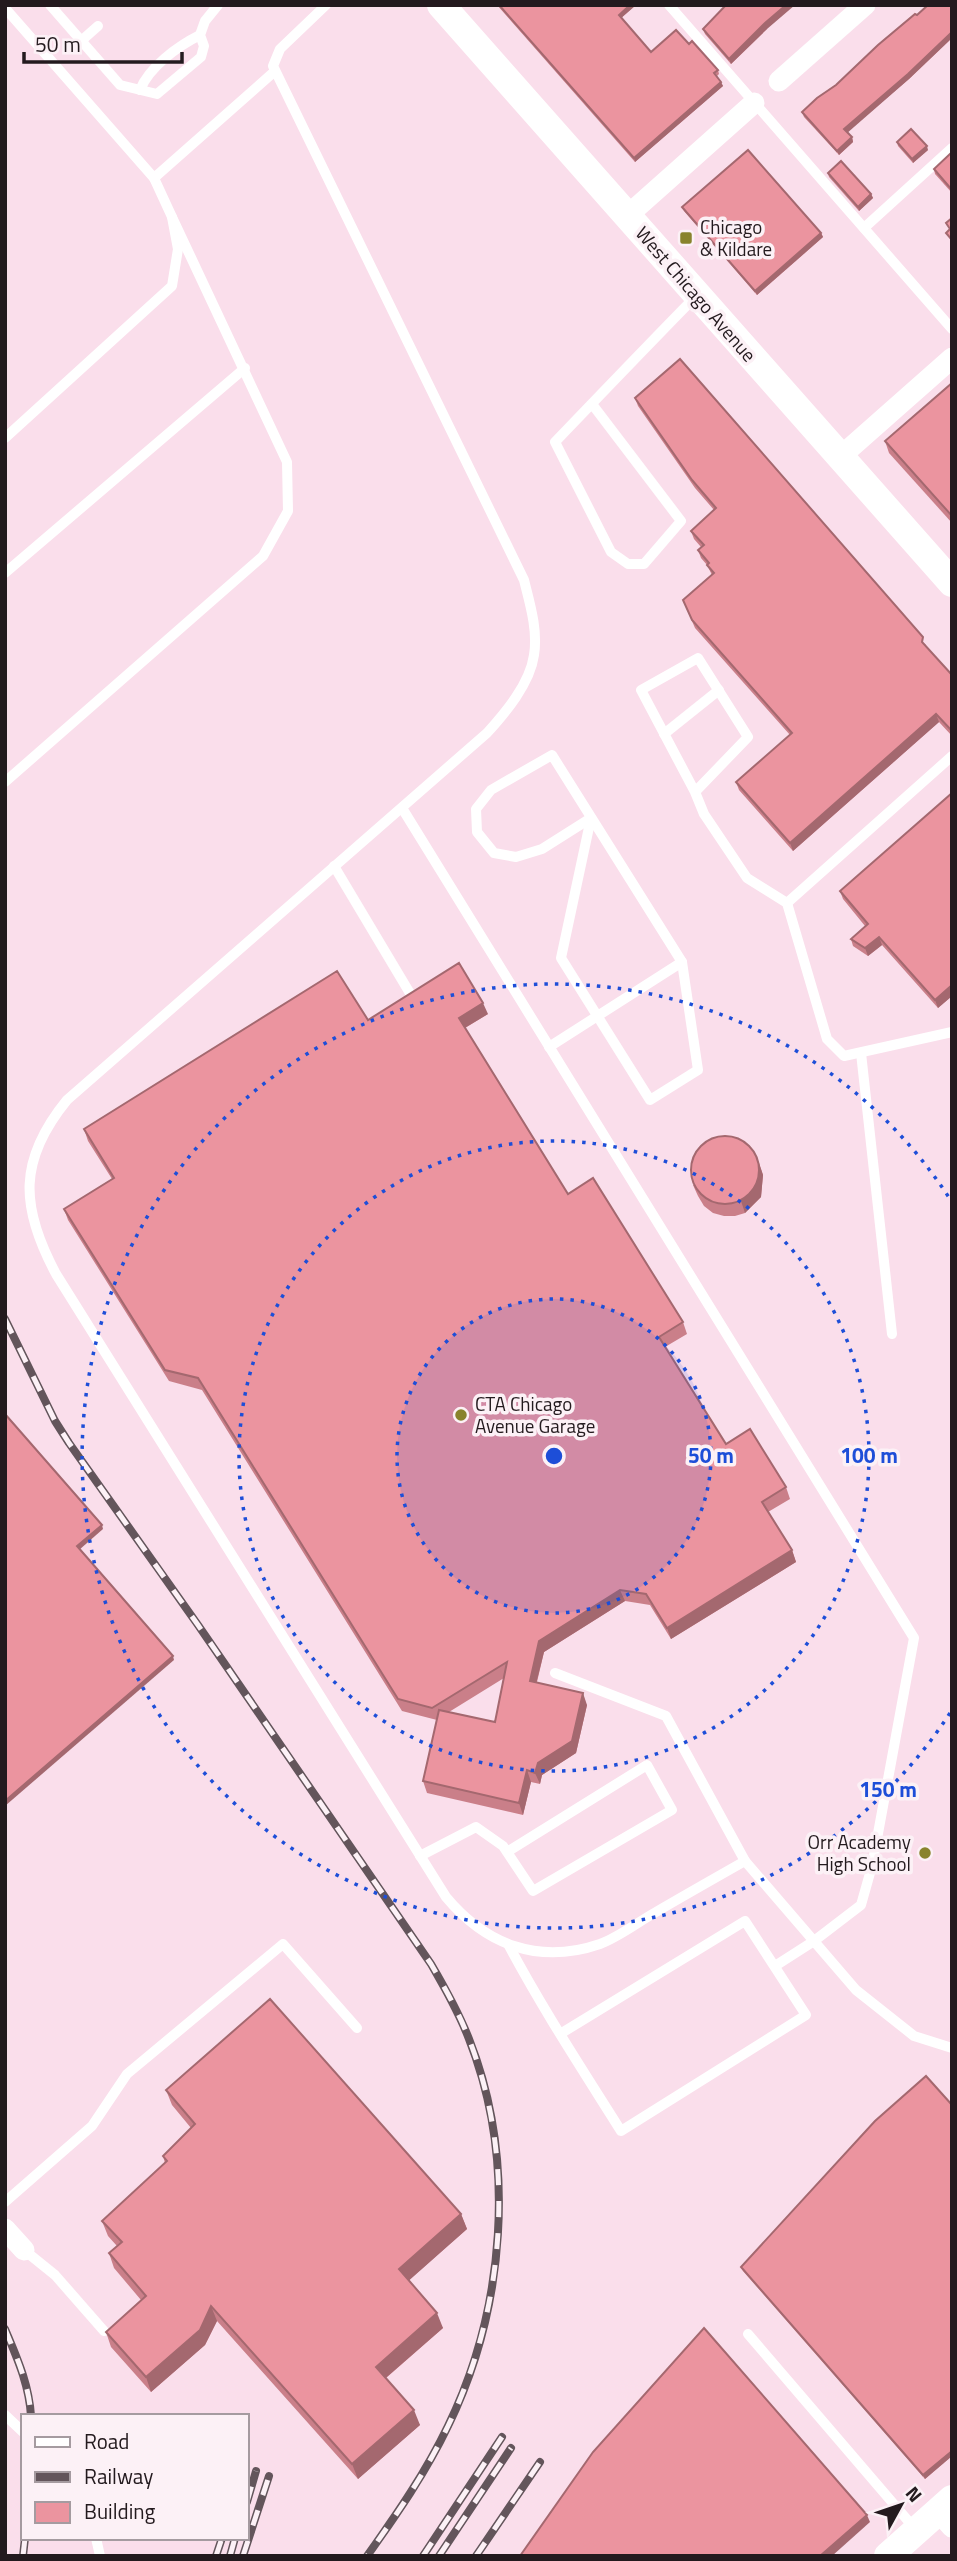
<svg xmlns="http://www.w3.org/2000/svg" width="957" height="2561" font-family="'Titillium Web',sans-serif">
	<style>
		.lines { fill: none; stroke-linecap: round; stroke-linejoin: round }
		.lane { stroke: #fff; stroke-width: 10 }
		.street { stroke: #fff; stroke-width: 21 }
		.secondary { stroke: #fff; stroke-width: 28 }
		.rail-casing { stroke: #63555b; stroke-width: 8 }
		.rail { stroke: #fcf1f6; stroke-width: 5; stroke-dasharray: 16; stroke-linecap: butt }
		.wall { fill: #ca7f89; fill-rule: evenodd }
		.shaded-wall { fill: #a4686f }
		.building { fill: #eb949f; stroke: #a4686f; stroke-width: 2 }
		.ring { fill: none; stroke: #1d4ed8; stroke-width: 3.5; stroke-dasharray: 3.5 7 }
		.poi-dot { fill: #89832c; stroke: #fcf1f6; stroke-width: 2.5 }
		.labels { text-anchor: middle; stroke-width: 7; stroke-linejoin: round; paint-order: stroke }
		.poi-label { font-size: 19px; fill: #231a1e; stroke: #fcf1f6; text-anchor: start }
		.street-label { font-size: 19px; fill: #231a1e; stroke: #fcf1f6 }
		.centre { fill: #1d4ed8; stroke: #fcf1f6; stroke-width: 3.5 }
		.ring-label { font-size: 21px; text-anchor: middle; font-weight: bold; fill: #1d4ed8; stroke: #fcf1f6; stroke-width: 7; stroke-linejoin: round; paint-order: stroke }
	</style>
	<rect width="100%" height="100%" fill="#fadeeb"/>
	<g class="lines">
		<g class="lane">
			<polyline points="50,5 120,85 157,94 201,57 204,46 200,35 205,21 218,5"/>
			<path d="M326 5 280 49 273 66 524 580C530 604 538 630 534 655 530 684 505 713 487 733L67 1100C18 1160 20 1207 56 1274L446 1897C486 1945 539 1965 600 1944 619 1937 638 1922 656 1912 685 1895 715 1878 745 1861"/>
			<polyline points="669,5 952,329"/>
			<polyline points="5,8 154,178 275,71"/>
			<polyline points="81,41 98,26"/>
			<path d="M140 90C149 67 178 46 200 35"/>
			<polyline points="864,228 952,148"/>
			<path d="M592 404 681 521 644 564H628L611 552 555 442C602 393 649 344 697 295"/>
			<polyline points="5,438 172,286 178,249 172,217 154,178"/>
			<polyline points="5,573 245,368"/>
			<polyline points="664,734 719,690"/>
			<polyline points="5,782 263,556 288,511 287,462 172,217"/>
			<polyline points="695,792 748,737 698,658 641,690 695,792 704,814 747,878 787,903 827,1039 844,1056 952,1032"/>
			<polyline points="402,808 914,1638 872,1866 861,1905 814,1941 775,1966"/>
			<polyline points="591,818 561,958 650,1100 698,1070 682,962"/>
			<polyline points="334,866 411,995"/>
			<polyline points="787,903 952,756"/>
			<polyline points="549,1047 682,962 552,755 491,790 476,809 477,832 494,853 516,857 542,849 591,818"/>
			<polyline points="861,1053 892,1334"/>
			<polyline points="555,1673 666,1716 745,1861 856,1990 914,2036 952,2048"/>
			<polyline points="420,1856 476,1827 503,1846 533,1891 672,1810 647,1765 507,1852"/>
			<path d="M508 1944C542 2008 582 2069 621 2131L806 2015 745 1921 560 2034"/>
			<polyline points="5,2202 92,2126 127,2074 283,1944 357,2028"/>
			<polyline points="24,2250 55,2275 104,2331"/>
			<polyline points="748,2334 916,2530"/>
			<polyline points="5,2415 23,2432"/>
			<polyline points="96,2538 100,2556"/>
		</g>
		<g class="street">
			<polyline points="779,81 865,5"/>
			<polyline points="627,216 754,103"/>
			<polyline points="840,457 952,358"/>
			<polyline points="5,2229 24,2250"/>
			<polyline points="938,2511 952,2527"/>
		</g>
		<g class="secondary">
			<polyline points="441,5 952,583"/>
			<polyline points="888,2556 952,2499"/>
		</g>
		<defs>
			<g id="rail">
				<path d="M5 1319 55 1421 69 1443 198 1625 431 1964C445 1988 459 2013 469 2039 517 2161 505 2309 448 2426 426 2472 397 2514 367 2556"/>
				<path d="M5 2329C17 2358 29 2384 31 2416"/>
				<polyline points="247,2502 256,2471"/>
				<polyline points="23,2556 25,2538"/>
				<polyline points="216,2556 222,2538"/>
				<polyline points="230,2556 235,2538"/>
				<polyline points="243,2556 269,2476"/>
				<polyline points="423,2556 502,2437"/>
				<polyline points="439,2556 511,2448"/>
				<polyline points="476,2556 540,2462"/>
			</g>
		</defs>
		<use href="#rail" class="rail-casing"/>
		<use href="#rail" class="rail"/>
	</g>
	<g class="wall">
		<polygon points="497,5 636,5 621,18 651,52 689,44 718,70 719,74 717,76 723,86 635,162"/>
		<polygon points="952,5 952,38 909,79 847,132 852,137 853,142 839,155 804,117 802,112 836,85 917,15"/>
		<polygon points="703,29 767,29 731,64 705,34"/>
		<polygon points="897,142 928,150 913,163 898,146"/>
		<polygon points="952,152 952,193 935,174 934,169"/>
		<polygon points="828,173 871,194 873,198 859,211 829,177"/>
		<polygon points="682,207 821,233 823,237 757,295 684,211"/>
		<polygon points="952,383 952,523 889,453 885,441"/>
		<polygon points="635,398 926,645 926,646 952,675 952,736 939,722 793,851 739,790 736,782 790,735 695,628 683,600 712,575 707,565 701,558 698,550 701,547 694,539 691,531 714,510 695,488 638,406"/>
		<polygon points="952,793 952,996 938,1008 882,945 868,956 853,946 851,939 865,926 843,899 840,891"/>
		<path d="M488 1014 465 1028 568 1194 683 1322 687 1334 665 1347 726 1444 786 1487 790 1499 768 1512 792 1550 796 1562 671 1639 650 1605 625 1601 544 1652 537 1682 587 1705 576 1753 542 1775 540 1784 531 1782 523 1815 427 1793 423 1781 437 1720 402 1711 202 1390 169 1381 68 1220 64 1209 112 1179 88 1141 84 1129 368 1020ZM504 1678 495 1722 449 1712Z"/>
		<polygon points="759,1163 763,1175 761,1197 745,1213 735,1216 724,1216 713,1213 704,1206 698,1196 693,1185"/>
		<polygon points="166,2090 461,2214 467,2229 409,2280 443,2328 386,2378 420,2425 358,2479 217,2321 205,2345 151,2392 111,2347 106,2332 141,2300 114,2268 109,2253 117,2246 108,2236 102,2221 165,2163 163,2156 191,2128 172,2105"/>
		<polygon points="952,2105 952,2456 925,2479 743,2271 741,2267"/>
	</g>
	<g class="shaded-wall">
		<polygon points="630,5 636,5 620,19 619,15"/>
		<polygon points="786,5 795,5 767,29 731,64 729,59 765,23"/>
		<polygon points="952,32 952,38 909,79 846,134 844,129"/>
		<polygon points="721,82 723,86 635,162 634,158"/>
		<polygon points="852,137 853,142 839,155 837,151"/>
		<polygon points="927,146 928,150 913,163 912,159"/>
		<polygon points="871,194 873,198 859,211 858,207"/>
		<polygon points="821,233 823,237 757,295 755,291"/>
		<polygon points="936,714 939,722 793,851 790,843"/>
		<polygon points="879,937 882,945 868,956 865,948"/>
		<polygon points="952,985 952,996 938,1008 935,1000"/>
		<polygon points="483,1003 488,1014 463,1029 459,1018"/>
		<polygon points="759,1163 763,1175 761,1197 745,1213 741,1201"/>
		<polygon points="102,1525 103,1529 79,1550 77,1546"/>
		<polygon points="792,1550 796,1562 671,1639 667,1628"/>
		<polygon points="620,1590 625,1601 544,1652 534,1692 530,1681 539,1641"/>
		<polygon points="173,1656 174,1660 5,1806 5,1801"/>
		<polygon points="583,1693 587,1705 576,1753 542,1775 540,1784 535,1773 538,1763"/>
		<polygon points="527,1770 531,1782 523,1815 519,1803"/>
		<polygon points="461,2214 467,2229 405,2284 399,2269"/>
		<polygon points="211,2306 217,2321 205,2345 151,2392 146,2377"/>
		<polygon points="437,2313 443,2328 381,2382 376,2367"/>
		<polygon points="414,2410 420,2425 358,2479 352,2464"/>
		<polygon points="952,2451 952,2456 925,2479 923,2475"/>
		<polygon points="867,2515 870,2522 832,2556 820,2556"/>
	</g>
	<g class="building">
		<polygon points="499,5 630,5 619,15 651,52 676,30 689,44 692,41 718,70 714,73 721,82 634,158"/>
		<polygon points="726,5 786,5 765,23 729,59 703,29"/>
		<polygon points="928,5 952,5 952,32 908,74 844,129 852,137 837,151 802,112 817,98 836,85 878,45 915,14 917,15"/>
		<polygon points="911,129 927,146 912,159 897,142"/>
		<polygon points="748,150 821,233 755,291 682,207"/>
		<polygon points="952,152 952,190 934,169"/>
		<polygon points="841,161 871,194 858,207 828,173"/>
		<polygon points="952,218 952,240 946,233 950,229 946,223"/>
		<polygon points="680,359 923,637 922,642 952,675 952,731 936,714 790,843 736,782 792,733 692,620 683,600 714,573 707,565 709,563 698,550 704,545 691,531 716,508 692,480 635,398"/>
		<polygon points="952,383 952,516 885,441"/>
		<polygon points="952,793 952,985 935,1000 879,937 865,948 851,939 868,924 840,891"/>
		<polygon points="459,963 483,1003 459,1018 568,1194 593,1178 683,1322 659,1337 726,1444 750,1429 786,1487 762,1502 792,1550 667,1628 646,1594 620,1590 539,1641 530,1681 583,1693 572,1741 538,1763 535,1773 527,1770 519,1803 423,1781 439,1710 495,1722 507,1662 432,1708 398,1699 198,1378 165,1370 64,1209 114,1178 84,1129 337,971 368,1020"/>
		<circle cx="725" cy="1170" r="34"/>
		<polygon points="5,1414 102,1525 77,1546 173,1656 5,1801"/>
		<polygon points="270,1999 461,2214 399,2269 437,2313 376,2367 414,2410 352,2464 211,2306 200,2330 146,2377 106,2332 146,2296 109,2253 122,2242 102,2221 167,2161 163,2156 195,2124 166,2090"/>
		<polygon points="926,2076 952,2105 952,2451 923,2475 741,2267 875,2121"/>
		<polygon points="704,2328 867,2515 820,2556 520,2556 593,2452"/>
	</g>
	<circle cx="554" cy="1456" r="157" fill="#1d4ed8" fill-opacity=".12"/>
	<g class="ring">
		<circle cx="554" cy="1456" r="157"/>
		<circle cx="554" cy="1456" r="315"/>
		<path d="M950 1713A472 472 0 1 1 950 1199"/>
	</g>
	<g class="poi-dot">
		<rect x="679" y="231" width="14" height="14" rx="3.5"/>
		<circle cx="461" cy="1415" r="7"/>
		<circle cx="925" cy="1853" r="7"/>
	</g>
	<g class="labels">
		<g class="poi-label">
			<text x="700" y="234">Chicago<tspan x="700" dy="22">&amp; Kildare</tspan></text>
			<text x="475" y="1411">CTA Chicago<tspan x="475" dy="22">Avenue Garage</tspan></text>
			<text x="911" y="1849" text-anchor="end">Orr Academy<tspan x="911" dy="22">High School</tspan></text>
		</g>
		<g class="street-label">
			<text transform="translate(696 294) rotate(49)" y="7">West Chicago Avenue</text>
		</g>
	</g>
	<circle cx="554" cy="1456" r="10" class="centre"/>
	<g class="ring-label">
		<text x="711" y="1463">50 m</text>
		<text x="869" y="1463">100 m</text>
		<text x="888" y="1797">150 m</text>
	</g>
	<rect width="957" height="2561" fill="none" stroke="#231a1e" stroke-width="14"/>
	<rect x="21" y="2414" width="228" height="126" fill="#fcf1f6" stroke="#a59ba0" stroke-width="2"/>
	<rect x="35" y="2437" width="35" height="10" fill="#ffffff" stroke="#a59ba0" stroke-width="2"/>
	<text x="84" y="2449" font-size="21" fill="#231a1e">Road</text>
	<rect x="35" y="2472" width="35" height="10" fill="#63555b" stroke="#a59ba0" stroke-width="2"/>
	<text x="84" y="2484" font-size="21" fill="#231a1e">Railway</text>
	<rect x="35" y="2502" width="35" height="21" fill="#eb949f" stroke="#a59ba0" stroke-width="2"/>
	<text x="84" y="2519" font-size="21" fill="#231a1e">Building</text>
	<g transform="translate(901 2505) rotate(50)" stroke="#fcf1f6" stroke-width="5" paint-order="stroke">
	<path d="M0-5L12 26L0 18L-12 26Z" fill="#231a1e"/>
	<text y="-10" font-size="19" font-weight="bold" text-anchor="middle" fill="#231a1e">N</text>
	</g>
	<path d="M24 52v10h158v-10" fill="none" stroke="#231a1e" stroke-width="3.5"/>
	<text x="35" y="52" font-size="21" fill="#231a1e" stroke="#fcf1f6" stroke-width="5" paint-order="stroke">50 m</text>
</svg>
